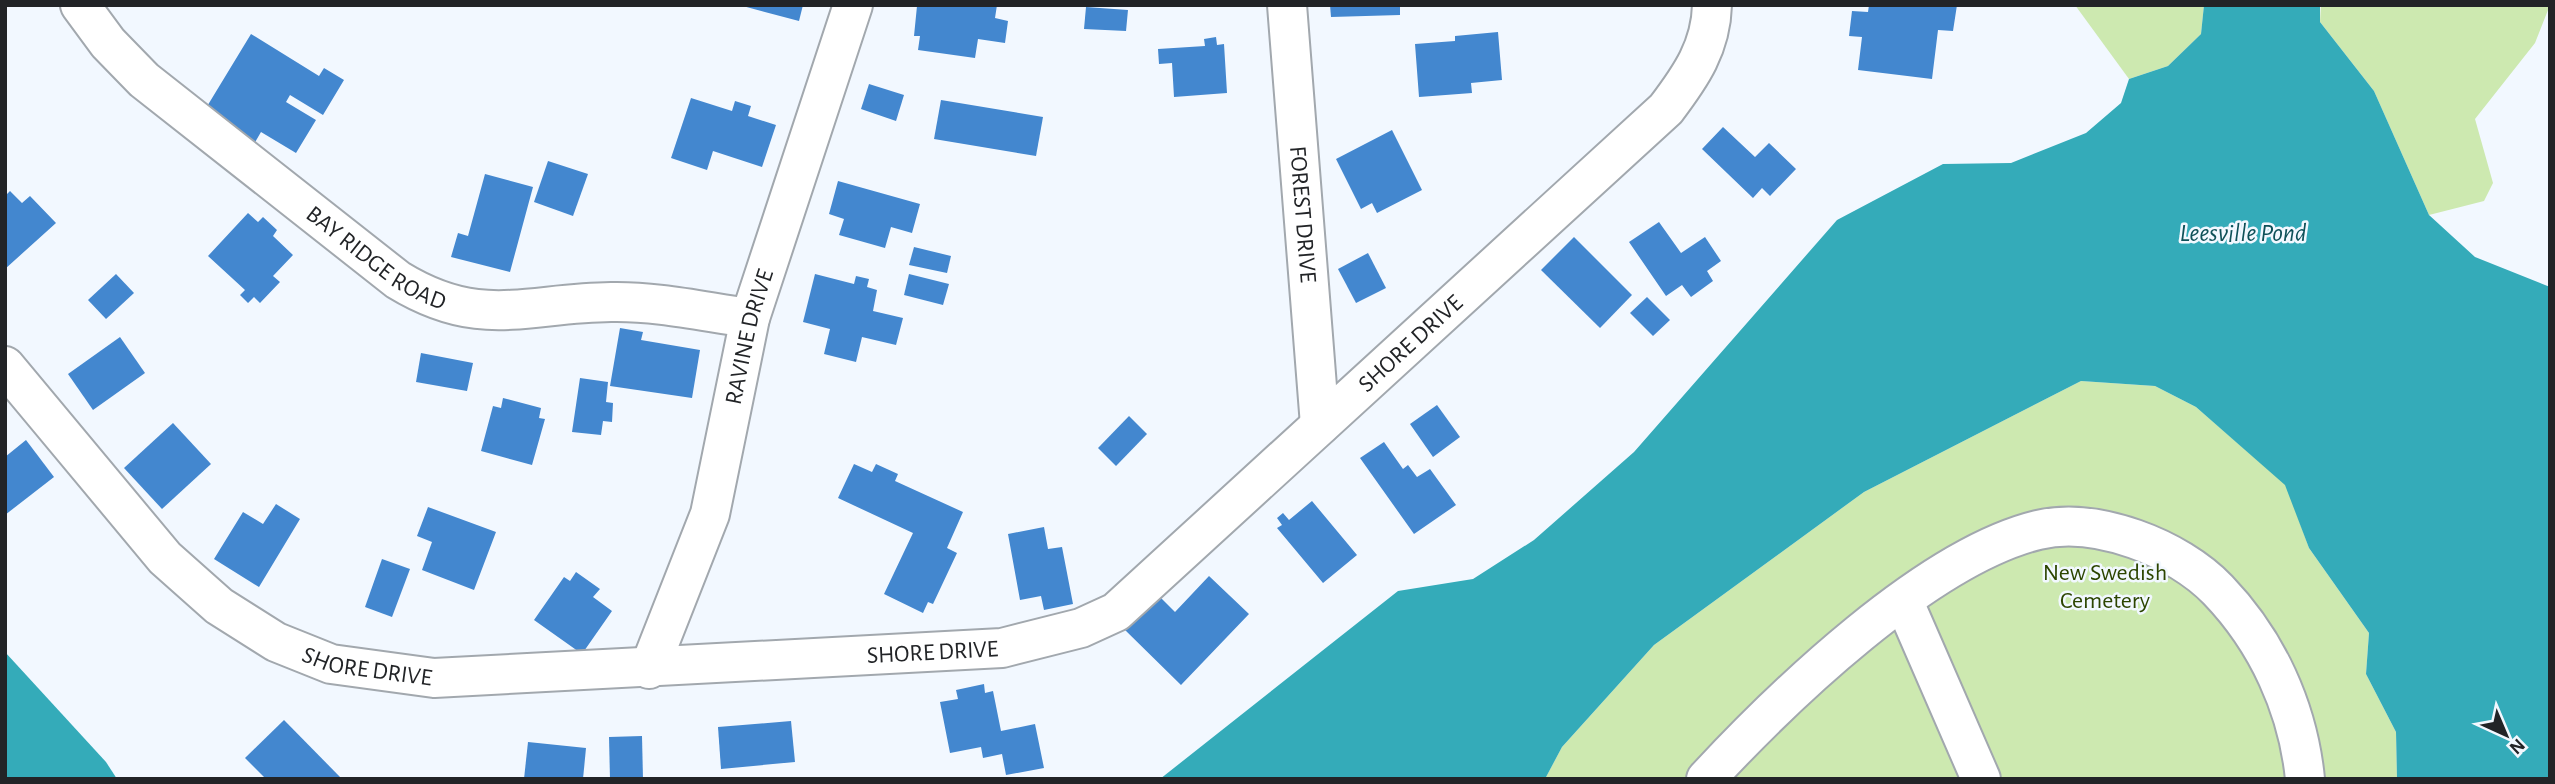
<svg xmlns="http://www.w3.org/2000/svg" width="2555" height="784" font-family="'Alegreya Sans',sans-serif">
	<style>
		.green { fill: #cde9b0 }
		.water { fill: #34abb9 }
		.building { fill: #4387cf }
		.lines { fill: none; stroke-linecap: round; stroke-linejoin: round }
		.minor-casing { stroke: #a2a8ae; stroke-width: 42 }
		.minor { stroke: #fff; stroke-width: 38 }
		.labels { text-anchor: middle; stroke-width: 5; stroke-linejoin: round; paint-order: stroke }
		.street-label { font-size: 24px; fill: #222427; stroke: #f2f8ff }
		.park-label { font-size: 24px; fill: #2c4500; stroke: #f2f8ff }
		.water-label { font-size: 26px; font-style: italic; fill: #0e5159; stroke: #f2f8ff }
	</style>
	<rect width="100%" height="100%" fill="#f2f8ff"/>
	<g class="green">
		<polygon points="2075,5 2204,5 2201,34 2168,66 2129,79"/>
		<polygon points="2321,5 2550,5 2535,43 2475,119 2493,183 2484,201 2429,215 2374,91 2320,22"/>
		<polygon points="2081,381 2155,386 2196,407 2286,485 2309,548 2369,633 2366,674 2396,732 2397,779 1545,779 1562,747 1654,645 1864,492"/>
	</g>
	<g class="water">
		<polygon points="2204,5 2320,5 2320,22 2374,91 2429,215 2475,257 2550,287 2550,779 2397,779 2396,732 2366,674 2369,633 2309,548 2285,485 2196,407 2155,386 2081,381 1864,492 1654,645 1562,747 1545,779 1160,779 1398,591 1473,579 1534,540 1634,452 1837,220 1943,164 2011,163 2086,133 2121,103 2129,79 2168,66 2201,34"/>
		<polygon points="5,652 106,762 117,779 5,779"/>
	</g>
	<g class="building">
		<polygon points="739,5 803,5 799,21"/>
		<polygon points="997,5 995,18 1008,21 1005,43 978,39 975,58 918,50 920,36 914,36 917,6"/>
		<polygon points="1330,5 1400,5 1400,15 1331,17"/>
		<polygon points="1869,5 1957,5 1953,31 1938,30 1932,79 1858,70 1862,37 1849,36 1852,11 1868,12"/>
		<polygon points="1086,7 1128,10 1126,31 1084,29"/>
		<polygon points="1498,32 1502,80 1471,83 1472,93 1419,97 1415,44 1455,41 1455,36"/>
		<polygon points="251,34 319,76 324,68 344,80 323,115 290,95 286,102 316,120 296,153 261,132 254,144 203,113"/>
		<polygon points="1216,37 1217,45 1224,44 1227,93 1174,97 1172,63 1159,64 1158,49 1205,46 1204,39"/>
		<polygon points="869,84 904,95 896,121 861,109"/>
		<polygon points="691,98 732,111 735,101 751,106 748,116 776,125 762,167 713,151 707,170 671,158"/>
		<polygon points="941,100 1043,117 1036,156 934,139"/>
		<polygon points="1723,127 1755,157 1769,143 1796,169 1770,196 1762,188 1753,198 1702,149"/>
		<polygon points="1392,130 1422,190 1377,213 1372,203 1361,209 1336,159"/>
		<polygon points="548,161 588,174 573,216 534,202"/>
		<polygon points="485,174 533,187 510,272 451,257 458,233 468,236"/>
		<polygon points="838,181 920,204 912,233 891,227 885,248 839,235 844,219 829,214"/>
		<polygon points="10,191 22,203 30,196 56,223 5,269 5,196"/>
		<polygon points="248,213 258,222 263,217 277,230 273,236 293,255 273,276 280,282 260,303 254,297 248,303 240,295 245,290 208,256"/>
		<polygon points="1659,222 1681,253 1705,237 1721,261 1707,271 1713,281 1691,297 1682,285 1666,296 1629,242"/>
		<polygon points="1574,237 1632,295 1600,328 1541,270"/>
		<polygon points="914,247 951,256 947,273 909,265"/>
		<polygon points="1368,253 1386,288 1356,303 1338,269"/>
		<polygon points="116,274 134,293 106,319 88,300"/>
		<polygon points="815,274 854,284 856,276 869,279 867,287 877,290 873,311 903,318 896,345 862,337 856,362 824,354 830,329 803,322"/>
		<polygon points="909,274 949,284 943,305 904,295"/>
		<polygon points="1647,297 1670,320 1653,336 1630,313"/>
		<polygon points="620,328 643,332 641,340 700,350 692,398 610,386"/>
		<polygon points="120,337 145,373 93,410 68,374"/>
		<polygon points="421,353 473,363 467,391 416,382"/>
		<polygon points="580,378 608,382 606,402 613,403 612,422 603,421 601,435 572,432"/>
		<polygon points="503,398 541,408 539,418 545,419 532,465 481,451 493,406 501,408"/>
		<polygon points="1437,405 1460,437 1433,457 1410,424"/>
		<polygon points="1129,416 1147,434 1116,466 1098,448"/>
		<polygon points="173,423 211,464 162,509 124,468"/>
		<polygon points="26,440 54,477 5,515 5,457"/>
		<polygon points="1384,442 1403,469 1408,465 1417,477 1430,469 1456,505 1414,534 1360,458"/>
		<polygon points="854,464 872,472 876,464 898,474 895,481 963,512 947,548 957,553 933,604 928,602 923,613 884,594 913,533 838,498"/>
		<polygon points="1312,501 1357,555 1323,583 1277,528 1282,525 1277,518 1283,513 1289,520"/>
		<polygon points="276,504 300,519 259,587 214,559 243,512 263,524"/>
		<polygon points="428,507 496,532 474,590 422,570 432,542 417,536"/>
		<polygon points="1044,527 1048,549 1062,547 1073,604 1044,610 1041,596 1020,600 1008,534"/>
		<polygon points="382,559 410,569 392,617 365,607"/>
		<polygon points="576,572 600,589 593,597 612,611 582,654 534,620 564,577 570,581"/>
		<polygon points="1209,576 1249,614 1181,685 1124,629 1158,595 1175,612"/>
		<polygon points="984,684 985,693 993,691 1001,731 1035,724 1044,768 1006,775 1002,754 983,758 981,747 950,753 940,702 958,699 956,690"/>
		<polygon points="284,720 342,779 266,779 245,758"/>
		<polygon points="791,721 795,762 721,769 718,727"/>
		<polygon points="642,736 643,779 610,779 609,737"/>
		<polygon points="528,742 586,748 583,779 524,779"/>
	</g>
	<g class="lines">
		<defs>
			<g id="minor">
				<path id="s1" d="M80 5 108 43 144 80 398 280C480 330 525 303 611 302 658 301 705 312 750 318"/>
				<path id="s2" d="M1287 5 1320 425"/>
				<path id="s3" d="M5 366 165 558 219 606 276 642 331 664 434 678 1002 648 1081 628 1116 612 1666 109C1691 76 1711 47 1712 5"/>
				<polyline points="1904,602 1981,779"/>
				<path id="s4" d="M649 669 710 514 750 318 853 5"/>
				<path d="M1706 779C1783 696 1927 557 2038 530 2096 516 2178 548 2218 590 2267 641 2298 708 2305 779"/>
			</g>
		</defs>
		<use href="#minor" class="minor-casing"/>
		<use href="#minor" class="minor"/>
	</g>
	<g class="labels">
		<g class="street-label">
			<text dy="8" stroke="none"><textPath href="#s2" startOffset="210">FOREST DRIVE</textPath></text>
			<text dy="8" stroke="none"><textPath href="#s1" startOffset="392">BAY RIDGE ROAD</textPath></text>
			<text dy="8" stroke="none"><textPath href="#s4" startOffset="348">RAVINE DRIVE</textPath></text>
			<text dy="8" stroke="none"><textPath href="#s3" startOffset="1640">SHORE DRIVE</textPath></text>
			<text dy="8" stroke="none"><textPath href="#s3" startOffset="1052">SHORE DRIVE</textPath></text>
			<text dy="8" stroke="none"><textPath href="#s3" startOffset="485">SHORE DRIVE</textPath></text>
		</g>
		<g class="park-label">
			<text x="2105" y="580">New Swedish<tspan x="2105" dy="28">Cemetery</tspan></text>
		</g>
		<g class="water-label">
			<text x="2243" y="241">Leesville Pond</text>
		</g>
	</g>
	<rect width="2555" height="784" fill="none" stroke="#222427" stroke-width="14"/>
	<g transform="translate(2506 735) rotate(136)" stroke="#f2f8ff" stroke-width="5" paint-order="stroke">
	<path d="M0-5L12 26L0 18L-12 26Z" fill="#222427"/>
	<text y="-10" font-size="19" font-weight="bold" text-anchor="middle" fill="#222427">N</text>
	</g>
</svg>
